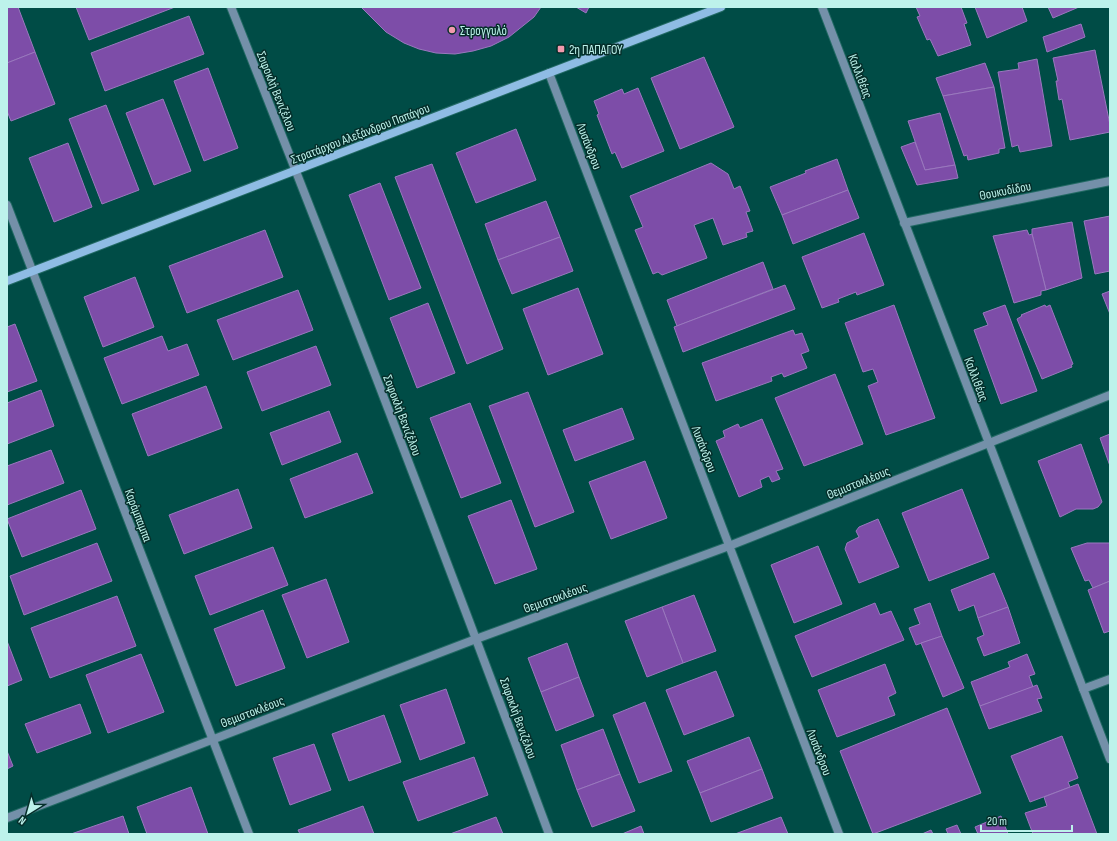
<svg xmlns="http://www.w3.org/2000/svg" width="1117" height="841" font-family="'Sofia Sans Condensed',sans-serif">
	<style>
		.building { fill: #7d4da8; stroke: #9a78be }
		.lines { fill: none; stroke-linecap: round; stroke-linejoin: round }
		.street-casing { stroke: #226a64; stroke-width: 10 }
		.secondary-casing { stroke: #226a64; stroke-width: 10 }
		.street { stroke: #7490a9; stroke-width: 8 }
		.secondary { stroke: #8fbce4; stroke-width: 8 }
		.poi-dot { fill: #f29aad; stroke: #052e2a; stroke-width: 1.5 }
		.labels { text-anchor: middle; stroke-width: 3; stroke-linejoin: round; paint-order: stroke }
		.poi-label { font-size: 13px; fill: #bdf2eb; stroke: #052e2a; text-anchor: start }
		.street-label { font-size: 13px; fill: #bdf2eb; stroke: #052e2a }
	</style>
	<rect width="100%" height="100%" fill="#004c46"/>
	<g class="building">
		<polygon points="7,7 18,7 35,52 7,63"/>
		<polygon points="76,7 175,7 89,40"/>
		<polygon points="361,7 541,7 534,17 509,37 491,46 473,51 455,54 436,53 419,49 404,43 386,32"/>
		<polygon points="576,7 589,7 586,13"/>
		<polygon points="916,7 961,7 967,23 964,24 971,45 938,56 930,39 927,40 917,17 920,16"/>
		<polygon points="975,7 1022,7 1027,21 987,38"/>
		<polygon points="1048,7 1079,7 1053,18"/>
		<polygon points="189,16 204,54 105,91 91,53"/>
		<polygon points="1081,24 1085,37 1047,52 1043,37"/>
		<polygon points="1095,50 1110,125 1110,132 1070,140 1062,99 1059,100 1056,81 1058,81 1053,58"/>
		<polygon points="35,52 55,104 11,121 7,111 7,63"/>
		<polygon points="704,57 734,127 680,149 651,78"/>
		<polygon points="1037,59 1052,146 1020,152 1018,145 1012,147 998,72 1019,69 1018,63"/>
		<polygon points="985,63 994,87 943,96 936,78"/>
		<polygon points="208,68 238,148 204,161 174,81"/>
		<polygon points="994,87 1005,148 999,149 999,153 968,160 967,155 964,156 943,96"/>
		<polygon points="638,88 664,151 622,168 615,152 612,154 597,115 599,114 594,101 622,89 624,94"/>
		<polygon points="163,99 191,171 154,185 126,113"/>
		<polygon points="106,105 139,190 102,204 69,119"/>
		<polygon points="940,113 955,165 925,170 908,121"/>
		<polygon points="516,129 536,180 476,203 456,153"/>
		<polygon points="915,142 925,170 955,165 958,178 917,185 901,147"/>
		<polygon points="68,143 92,207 54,222 29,158"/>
		<polygon points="837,159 848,190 782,215 770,187 806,173 805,171"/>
		<polygon points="711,163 728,174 734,189 740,186 750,211 746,212 753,231 746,233 747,237 723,245 713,218 694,225 707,258 662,275 658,272 653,274 635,230 643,227 630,196"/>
		<polygon points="432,164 503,349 467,364 395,177"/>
		<polygon points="380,183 421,288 389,300 349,195"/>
		<polygon points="848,190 859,218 793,244 782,215"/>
		<polygon points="546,201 560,237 498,260 485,224"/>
		<polygon points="1110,216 1110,271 1095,274 1084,221"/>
		<polygon points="1072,222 1082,278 1046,290 1032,234 1032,229"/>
		<polygon points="265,230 283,277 187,313 169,266"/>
		<polygon points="1027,230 1029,235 1032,234 1046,290 1041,291 1041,295 1014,303 993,236"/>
		<polygon points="864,233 884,285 857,295 856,292 838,299 839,302 822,308 802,257"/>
		<polygon points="560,237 573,271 512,294 498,260"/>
		<polygon points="763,262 773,289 677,326 667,300"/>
		<polygon points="135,277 154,327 103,347 84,297"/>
		<polygon points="785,285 795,309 683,352 674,327"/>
		<polygon points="578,288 603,354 548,375 523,309"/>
		<polygon points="298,290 313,330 233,360 217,320"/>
		<polygon points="1110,291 1110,314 1102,294"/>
		<polygon points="428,303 455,373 417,388 390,318"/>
		<polygon points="894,305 935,418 886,435 868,386 878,382 873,369 863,372 845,323"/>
		<polygon points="1005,305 1037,391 1001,404 974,330 988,325 983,313"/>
		<polygon points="1045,305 1046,307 1050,305 1073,364 1071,365 1072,367 1042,379 1017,319 1022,316 1021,315"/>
		<polygon points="15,324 37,381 7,392 7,327"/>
		<polygon points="793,330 795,335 802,333 809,351 801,354 807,368 784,377 782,373 771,377 772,381 716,401 702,363"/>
		<polygon points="162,336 168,351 187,344 199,375 122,404 104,358"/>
		<polygon points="316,346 331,385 262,411 247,372"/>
		<polygon points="835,374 863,444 804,466 775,398"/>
		<polygon points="206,386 222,428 148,456 132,414"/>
		<polygon points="41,390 54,426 7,444 7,403"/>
		<polygon points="528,392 574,512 535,527 489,406"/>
		<polygon points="470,403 501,483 461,498 430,418"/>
		<polygon points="622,408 634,439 575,461 563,430"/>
		<polygon points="329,411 341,442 282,465 270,433"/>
		<polygon points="762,419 783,469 776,471 780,479 772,482 769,476 760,480 762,487 739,497 716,441 725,437 723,431 738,424 740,428"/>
		<polygon points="1110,434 1110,466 1100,438"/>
		<polygon points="1081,444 1102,502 1098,507 1093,509 1076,509 1060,517 1038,461"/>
		<polygon points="51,450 64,483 7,505 7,466"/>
		<polygon points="357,453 373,493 305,518 290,479"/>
		<polygon points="645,461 667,518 611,539 589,482"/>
		<polygon points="238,489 252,528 184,554 169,515"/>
		<polygon points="962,489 989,558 929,581 902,513"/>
		<polygon points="81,490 96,529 22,557 7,519"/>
		<polygon points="511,500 537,569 495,584 468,516"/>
		<polygon points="878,519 899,567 859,583 845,549 847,543 859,537 856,531 859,527"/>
		<polygon points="97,543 112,581 24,615 10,576"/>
		<polygon points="1087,543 1110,543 1110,581 1093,588 1089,580 1085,581 1071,548"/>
		<polygon points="818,546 842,604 794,623 771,565"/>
		<polygon points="273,547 288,585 210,615 195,576"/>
		<polygon points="994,573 1008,607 978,618 974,605 959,611 951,590"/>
		<polygon points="326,579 349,642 307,658 282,595"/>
		<polygon points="1110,581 1110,631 1104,633 1088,590"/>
		<polygon points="694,595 716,651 683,663 662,607"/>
		<polygon points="117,596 136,646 50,678 31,628"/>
		<polygon points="875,603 880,615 891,611 904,640 812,677 795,636"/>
		<polygon points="930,603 942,636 916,645 909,628 920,624 914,609"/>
		<polygon points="662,607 683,663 647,677 625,621"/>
		<polygon points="1008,607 1020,643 984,656 977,638 984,635 978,618"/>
		<polygon points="263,610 285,668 236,686 214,629"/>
		<polygon points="942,636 964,688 943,697 921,643"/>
		<polygon points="7,641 22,680 7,686"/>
		<polygon points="567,643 579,677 541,692 528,658"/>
		<polygon points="141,654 164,712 108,733 86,675"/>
		<polygon points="1027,654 1035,674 1029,676 1033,687 980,706 971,682 1010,667 1008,662"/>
		<polygon points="885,664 896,693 888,697 895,715 837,737 818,690"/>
		<polygon points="716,671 734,716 684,735 666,690"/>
		<polygon points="579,677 594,716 556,731 541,692"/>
		<polygon points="1037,685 1042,698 1037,699 1042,711 989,729 980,706"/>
		<polygon points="446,689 465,743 420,760 400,705"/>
		<polygon points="645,702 672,771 639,783 613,715"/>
		<polygon points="80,704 91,733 37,753 25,724"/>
		<polygon points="947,708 981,793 873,834 840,751"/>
		<polygon points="384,715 401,762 349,781 332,734"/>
		<polygon points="603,729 620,774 577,790 561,745"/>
		<polygon points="1062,736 1078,778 1068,782 1070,787 1030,802 1011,756"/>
		<polygon points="749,737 762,769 700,793 687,761"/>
		<polygon points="314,744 331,790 290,805 273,758"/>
		<polygon points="7,751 13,766 7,769"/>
		<polygon points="474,757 488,795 418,821 403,782"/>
		<polygon points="762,769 773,798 711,822 700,793"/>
		<polygon points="620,774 635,811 592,827 577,790"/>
		<polygon points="1078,784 1097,834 1033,834 1025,813 1047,806 1044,797"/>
		<polygon points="191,787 208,834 147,834 137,807"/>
		<polygon points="363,806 374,834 300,834 298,830"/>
		<polygon points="123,816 129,834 71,834"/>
		<polygon points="1001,816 1008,834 978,834 975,827"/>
		<polygon points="496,817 503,834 450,834"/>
		<polygon points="781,817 788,834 735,834"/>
		<polygon points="957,825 961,834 948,834 946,829"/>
		<polygon points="641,826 644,834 622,834"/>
		<polygon points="931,830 933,834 922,834"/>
	</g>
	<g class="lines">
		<defs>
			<g id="street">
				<path d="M231 7C340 281 446 557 549 834"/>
				<polyline points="822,7 1110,759"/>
				<polyline points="549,73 839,834"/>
				<polyline points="7,205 249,834"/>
				<polyline points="904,223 1110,181"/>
				<polyline points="1083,689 1110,679"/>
				<polyline points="7,818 476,639 729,546 1110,395"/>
			</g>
			<polyline id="secondary" points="7,281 721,7"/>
		</defs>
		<use href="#street" class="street-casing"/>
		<use href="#secondary" class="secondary-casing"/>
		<use href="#street" class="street"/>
		<use href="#secondary" class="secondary"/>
	</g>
	<g class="poi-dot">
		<circle cx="452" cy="30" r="4"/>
		<rect x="557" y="45" width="8" height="8" rx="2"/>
	</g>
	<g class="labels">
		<g class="poi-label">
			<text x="460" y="35">Στρογγυλό</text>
			<text x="569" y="54">2η ΠΑΠΑΓΟΥ</text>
		</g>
		<g class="street-label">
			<text transform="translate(861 76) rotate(69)" y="5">Καλλιθέας</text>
			<text transform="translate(277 91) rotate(68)" y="5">Σοφοκλή Βενιζέλου</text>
			<text transform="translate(360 133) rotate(-21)" y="5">Στρατάρχου Αλεξάνδρου Παπάγου</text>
			<text transform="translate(590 146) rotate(69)" y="5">Λυσάνδρου</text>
			<text transform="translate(1005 190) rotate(-11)" y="5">Θουκυδίδου</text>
			<text transform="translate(977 379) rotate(69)" y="5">Καλλιθέας</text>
			<text transform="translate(403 415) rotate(69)" y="5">Σοφοκλή Βενιζέλου</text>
			<text transform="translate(705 449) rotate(69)" y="5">Λυσάνδρου</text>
			<text transform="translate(858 482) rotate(-22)" y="5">Θεμιστοκλέους</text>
			<text transform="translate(139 515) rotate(69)" y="5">Καράμπαμπα</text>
			<text transform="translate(555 597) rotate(-20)" y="5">Θεμιστοκλέους</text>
			<text transform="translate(252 711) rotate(-21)" y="5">Θεμιστοκλέους</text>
			<text transform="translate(519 718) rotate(70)" y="5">Σοφοκλή Βενιζέλου</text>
			<text transform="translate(820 752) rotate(69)" y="5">Λυσάνδρου</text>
		</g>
	</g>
	<rect width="1117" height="841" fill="none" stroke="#bdf2eb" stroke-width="16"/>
	<g transform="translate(28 813) rotate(217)" stroke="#052e2a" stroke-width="3" paint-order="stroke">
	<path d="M0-3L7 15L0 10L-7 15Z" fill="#bdf2eb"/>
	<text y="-6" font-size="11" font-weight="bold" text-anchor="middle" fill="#bdf2eb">N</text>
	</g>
	<path d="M981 825v6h91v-6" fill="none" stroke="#bdf2eb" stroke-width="2"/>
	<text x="987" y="825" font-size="12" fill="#bdf2eb" stroke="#052e2a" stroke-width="3" paint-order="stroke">20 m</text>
</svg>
